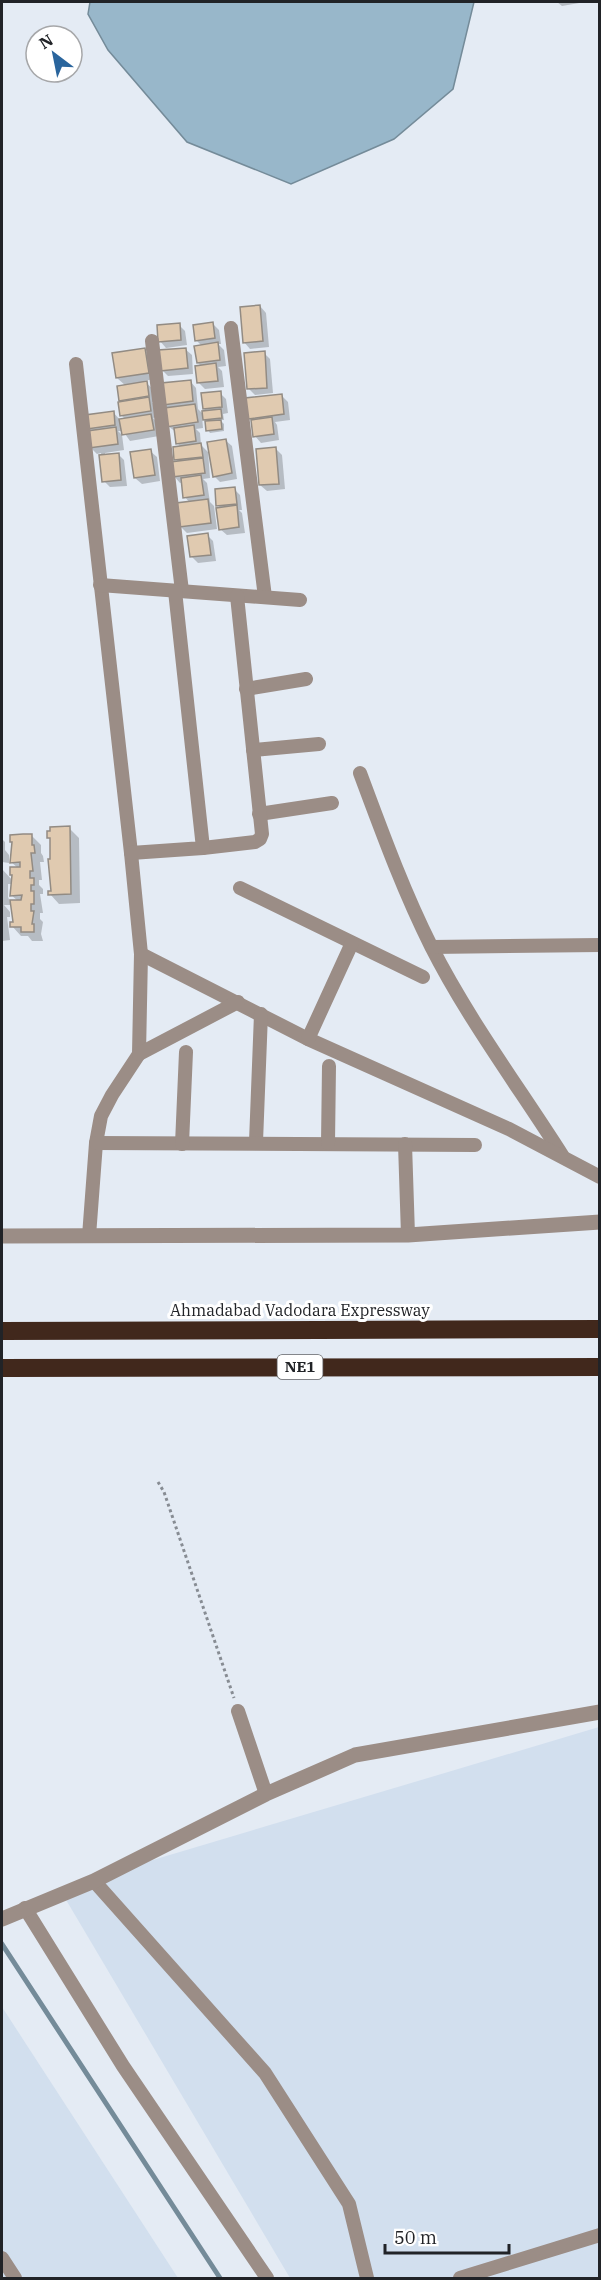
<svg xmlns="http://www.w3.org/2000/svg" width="601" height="2280" font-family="'IBM Plex Serif',serif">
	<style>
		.built { fill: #d2dfee }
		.water { fill: #98b7ca; stroke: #748b99; stroke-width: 1.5 }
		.shadow { fill: #0003; fill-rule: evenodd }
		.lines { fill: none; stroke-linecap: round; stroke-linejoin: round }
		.stream { stroke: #748b99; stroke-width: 5 }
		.building { fill: #e0cab0; stroke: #928b83; stroke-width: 1.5 }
		.path { stroke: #878c93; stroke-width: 3; stroke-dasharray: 3 3; stroke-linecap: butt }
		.minor { stroke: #9b8d86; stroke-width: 14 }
		.tertiary { stroke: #9b8d86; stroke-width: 15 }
		.motorway { stroke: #41281c; stroke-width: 18 }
		.labels { text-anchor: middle; stroke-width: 6; stroke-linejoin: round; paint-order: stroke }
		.shield { fill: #fff; stroke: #646568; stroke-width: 1.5 }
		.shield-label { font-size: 15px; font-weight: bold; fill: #212327 }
		.street-label { font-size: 16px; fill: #212327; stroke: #fff }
	</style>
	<rect width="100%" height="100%" fill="#e4ebf4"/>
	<g class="built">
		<polygon points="599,1727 599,2278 290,2278 59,1888"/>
		<polygon points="2,2007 178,2278 2,2278"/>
	</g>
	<polygon class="water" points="90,2 474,2 453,89 394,139 291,184 187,142 108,50 88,14"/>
	<g class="shadow">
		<polygon points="557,2 585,2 562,6"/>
		<polygon points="260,306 266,313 269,347 250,349 244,342"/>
		<polygon points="213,324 219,330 221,344 218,344 224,350 226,366 218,367 222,371 224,387 205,389 198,382 202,367 198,363 202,346 196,340"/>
		<polygon points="179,325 185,331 187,345 166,348 160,341"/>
		<polygon points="144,349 150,356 154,379 144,381 153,389 155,402 152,402 155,405 157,417 153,418 157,422 159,436 130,441 123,431 118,431 122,435 124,450 105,453 105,455 118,454 124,460 127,486 110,487 104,481 101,453 97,454 91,448 92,432 88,428 113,412 120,420 125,419 121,415 124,403 121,400 126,386 117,378"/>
		<polygon points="185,349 192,355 193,374 168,376 162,370"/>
		<polygon points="264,353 270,359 273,393 255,395 249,389"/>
		<polygon points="190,381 196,388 198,409 204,415 207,412 204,409 220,393 226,399 228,413 223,414 224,420 220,420 224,424 224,431 210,433 208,430 207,421 202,416 203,428 196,429 200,433 201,445 208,452 210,478 203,479 207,483 210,502 214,506 217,529 187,533 181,527 190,503 185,497 183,482 180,483 174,476 179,463 176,459 181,447 177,443 176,432 168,426 169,409 164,404"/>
		<polygon points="281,395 288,402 290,420 275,422 277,425 279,440 261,443 255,436 253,422 249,418"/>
		<polygon points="225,440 232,446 237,479 220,482 214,476"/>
		<polygon points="276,449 282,455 285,489 267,491 260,485"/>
		<polygon points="150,451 157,457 160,481 142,484 135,478"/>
		<polygon points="234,489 240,495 242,510 239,510 242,513 245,533 227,535 220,529 221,509 218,505"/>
		<polygon points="207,535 213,541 216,561 198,563 192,557"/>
		<polygon points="69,828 79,838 80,903 59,904 50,894 52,892 51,840 49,837"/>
		<path d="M31 835 41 845V853L43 856 44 862H40L42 880H39V885L43 889V894H40L43 913H40V919L43 922 41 934 43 941H32L28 936H21L12 926 14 923 12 905H4L10 912V917H7L10 940 2 941V869L13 881 18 868 11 862ZM8 884H13L11 895 18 901 10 902 8 897Z"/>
		<polygon points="2,839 5,842 5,850 9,855 9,863 2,862"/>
	</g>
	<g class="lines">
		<polyline class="stream" points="2,1944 220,2278"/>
	</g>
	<g class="building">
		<polygon points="260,305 263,341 243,343 240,307"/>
		<polygon points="213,322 215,338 195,341 193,325"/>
		<polygon points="180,323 181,340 158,342 157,325"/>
		<polygon points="218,342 220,360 197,363 194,346"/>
		<polygon points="145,348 149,373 116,378 112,353"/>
		<polygon points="186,348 188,368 160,371 158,350"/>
		<polygon points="265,351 267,388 247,389 244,353"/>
		<polygon points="216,363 218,381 197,383 195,366"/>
		<polygon points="191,380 193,401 163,405 161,383"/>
		<polygon points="147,381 149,396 119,401 117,386"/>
		<polygon points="221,391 222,407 203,409 201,393"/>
		<polygon points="282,394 284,414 248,419 245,398"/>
		<polygon points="149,397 151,411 120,416 118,402"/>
		<polygon points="195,404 198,422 166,427 164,408"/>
		<polygon points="221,409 222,418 203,420 202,411"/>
		<polygon points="114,411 115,425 87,429 85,415"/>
		<polygon points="151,414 154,430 122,435 119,419"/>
		<polygon points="272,417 274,434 253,437 251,420"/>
		<polygon points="221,420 222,429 206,431 205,421"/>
		<polygon points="194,425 196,441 176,444 174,428"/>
		<polygon points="116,427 118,444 89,448 87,431"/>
		<polygon points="226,439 232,473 213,477 207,442"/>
		<polygon points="201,443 203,457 174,460 173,447"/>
		<polygon points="276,447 279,484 259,485 256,449"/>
		<polygon points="151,449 155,475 134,478 130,452"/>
		<polygon points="119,453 121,480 102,482 99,455"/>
		<polygon points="203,458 205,473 172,477 170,462"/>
		<polygon points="201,475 204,495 183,498 181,478"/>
		<polygon points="235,487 237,504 216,506 215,489"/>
		<polygon points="208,499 211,523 179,527 176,503"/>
		<polygon points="237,505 239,527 219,530 216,508"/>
		<polygon points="208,533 211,555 190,557 187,536"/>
		<polygon points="70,826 71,894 48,895 48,891 51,891 48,859 50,859 50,838 47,838 47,831 50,831 50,827"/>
		<polygon points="23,834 32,834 32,845 34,845 35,853 31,853 33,871 30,871 30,878 34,878 34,885 31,885 31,891 34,891 34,904 31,904 31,911 34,911 32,924 34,924 34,932 21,932 21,927 10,927 10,922 13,922 10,900 21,900 22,895 10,896 12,875 10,875 10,867 20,867 20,862 10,863 12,842 10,842 10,835"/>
	</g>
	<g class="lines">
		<polyline class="path" points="158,1482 164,1492 234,1698"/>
		<g class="minor">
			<polyline points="231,328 265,597"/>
			<polyline points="152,341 182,591"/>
			<polyline points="76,364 131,853 141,954 139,1054 112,1095 101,1116 96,1143 89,1236"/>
			<polyline points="100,585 300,600"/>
			<polyline points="246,689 306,679"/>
			<polyline points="253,750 319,744"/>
			<path d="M360 773C382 832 403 890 431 946 468 1019 518 1086 562 1155"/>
			<polyline points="259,814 332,803"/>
			<polyline points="203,848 255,842 260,839 262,834 237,596"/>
			<polyline points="131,853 203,848 175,591"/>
			<polyline points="240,888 423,977"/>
			<polyline points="432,947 600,945"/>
			<polyline points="141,954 308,1039 509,1129 600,1177"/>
			<polyline points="308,1039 352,943"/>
			<polyline points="139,1054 238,1002"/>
			<polyline points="256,1142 261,1014"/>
			<polyline points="96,1143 475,1145"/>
			<polyline points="328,1143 329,1066"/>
			<polyline points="182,1144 186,1052"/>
			<polyline points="405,1144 408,1235"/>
			<polyline points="238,1711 266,1794"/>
			<polyline points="94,1881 265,2073 349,2204 367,2278"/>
			<polyline points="25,1908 123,2066 267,2278"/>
			<polyline points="2,2258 15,2278"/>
			<polyline points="460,2278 600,2235"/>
		</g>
		<g class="tertiary">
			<polyline points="2,1236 408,1235 600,1222"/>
			<polyline points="2,1919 94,1881 266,1794 355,1755 600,1712"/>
		</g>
		<g class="motorway">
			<polyline points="2,1331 600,1329"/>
			<polyline points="2,1368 600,1367"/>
		</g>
	</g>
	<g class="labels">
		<rect class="shield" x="277.5" y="1355" width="45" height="24" rx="4.5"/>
		<g class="shield-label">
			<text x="300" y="1372">NE1</text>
		</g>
		<g class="street-label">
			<text x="300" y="1316">Ahmadabad Vadodara Expressway</text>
		</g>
	</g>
	<rect width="601" height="2280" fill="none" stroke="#212327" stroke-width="6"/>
	<g transform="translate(54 54) rotate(328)"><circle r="28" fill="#ffffff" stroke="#a6a7a9" stroke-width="1.5"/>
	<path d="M0-4.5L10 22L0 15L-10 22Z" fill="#2a659d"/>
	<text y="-9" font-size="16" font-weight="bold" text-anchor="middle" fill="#212327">N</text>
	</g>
	<path d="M385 2244v9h124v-9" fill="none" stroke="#212327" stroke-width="3"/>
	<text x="394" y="2244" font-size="18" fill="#212327" stroke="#ffffff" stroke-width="4.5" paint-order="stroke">50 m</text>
</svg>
